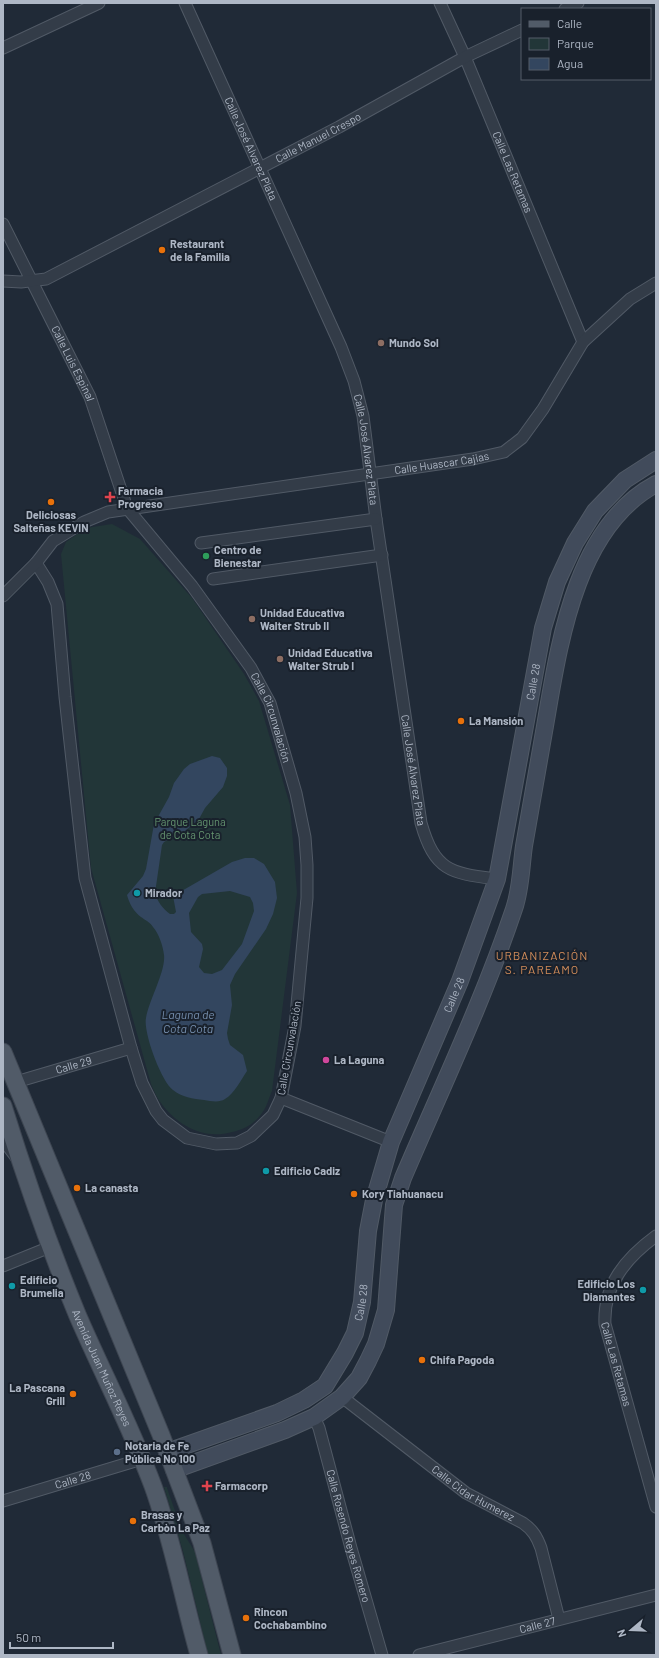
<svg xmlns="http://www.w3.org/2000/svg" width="659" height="1658" font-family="Barlow,sans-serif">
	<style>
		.green { fill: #223638 }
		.water { fill: #33465f; fill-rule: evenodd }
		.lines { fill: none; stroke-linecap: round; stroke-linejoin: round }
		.street-casing { stroke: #515a66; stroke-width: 13 }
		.secondary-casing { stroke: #515a66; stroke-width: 18 }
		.primary-casing { stroke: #3d4551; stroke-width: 19 }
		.street { stroke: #333c48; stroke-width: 11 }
		.secondary { stroke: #414b5b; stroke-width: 16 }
		.primary { stroke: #515b68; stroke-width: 17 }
		.food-dot { fill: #e8710a; stroke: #19212c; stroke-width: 1.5 }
		.education-dot { fill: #8d6e63; stroke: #19212c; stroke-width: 1.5 }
		.health-dot { fill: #e0444e; stroke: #19212c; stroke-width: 1.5 }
		.leisure-dot { fill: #2e9e5b; stroke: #19212c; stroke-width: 1.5 }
		.culture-dot { fill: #0f9aa8; stroke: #19212c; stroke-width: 1.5 }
		.hotel-dot { fill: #d1479c; stroke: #19212c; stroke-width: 1.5 }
		.service-dot { fill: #5c6f8a; stroke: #19212c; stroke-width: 1.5 }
		.labels { text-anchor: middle; stroke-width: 4; stroke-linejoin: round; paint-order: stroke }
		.street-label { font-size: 11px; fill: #aeb7c5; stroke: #19212c }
		.poi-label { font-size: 11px; font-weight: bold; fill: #aeb7c5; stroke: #19212c; text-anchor: start }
		.park-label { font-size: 11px; fill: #659570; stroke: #19212c }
		.neighbourhood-label { font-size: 12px; letter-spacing: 1px; fill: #d38d5a; stroke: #19212c }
		.water-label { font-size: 12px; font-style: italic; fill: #758ead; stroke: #19212c }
	</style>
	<rect width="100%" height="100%" fill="#202a37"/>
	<g class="green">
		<path d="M112 524 140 539 192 598 244 674 259 701 290 805 297 893 272 1091C269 1097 267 1107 262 1113 254 1124 245 1129 232 1132 204 1140 178 1126 161 1103 157 1098 154 1091 151 1084L91 868 61 554 66 542 86 528Z"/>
		<polygon points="164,1487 167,1487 167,1488 182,1531 195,1552 221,1655 208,1655 183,1551"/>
	</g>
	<path class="water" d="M212 756 220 758 227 768V776L223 787 205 808 199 819 185 831 164 842 162 845 155 893C157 901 163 909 170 914H174L176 912 173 896 232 862 245 858H254L264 864 275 882 277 898 273 914 266 929 235 974 230 985 232 1005 227 1033 228 1039 230 1045 243 1055 247 1071C241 1080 234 1094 225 1099 219 1103 211 1101 204 1100 193 1099 182 1097 173 1090 161 1081 143 1032 146 1018 149 1000 166 971 164 955 163 946 159 934 153 927 150 922 145 920 141 917 134 912 129 903 127 895L143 876 146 869 154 824 169 797 174 783 184 769 190 764ZM230 891 250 897 253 903 254 911 242 944 222 970 212 974 204 973 199 967 203 949 202 944 191 932 189 913 198 897 202 894Z"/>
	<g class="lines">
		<defs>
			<g id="street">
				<path id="s1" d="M185 3 341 347 354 381 363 416 376 519 421 823C435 872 451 873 497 879"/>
				<path id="s2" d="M440 3 465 57 583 342"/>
				<polyline points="565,9 578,3"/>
				<polyline points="3,48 99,3"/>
				<path id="s3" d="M3 224 90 397 127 508 192 586 251 668 270 703 296 793 305 837 307 865V898L295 1026 281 1098 273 1115 251 1136 237 1143 216 1144 187 1138 163 1120 156 1111 142 1083 131 1048 85 878 65 697 57 604 48 582 36 563"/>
				<path id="s4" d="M3 281 21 282 46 279 339 127 465 57 522 30"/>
				<polyline points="201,543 376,519"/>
				<polyline points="213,579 382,555"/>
				<path id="s5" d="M3 596 36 563 53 541 84 522 108 512 473 459 504 452 522 438 543 409 583 342 630 299 656 283"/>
				<path id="s6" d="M16 1082 131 1048"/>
				<polyline points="281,1098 391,1142"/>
				<polyline points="3,1140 16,1157"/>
				<path id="s7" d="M656 1236C626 1258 603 1285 605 1324L656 1507"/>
				<polyline points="3,1266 50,1247"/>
				<path id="s8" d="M342 1397 466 1493 523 1523C533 1530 537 1537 541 1548L559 1619"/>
				<path id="s9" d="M314 1417 319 1428 351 1548 382 1655"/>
				<path id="s10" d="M3 1501 142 1459"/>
				<path id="s11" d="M419 1655 656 1595"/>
			</g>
			<g id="secondary">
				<path id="s12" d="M167 1452 277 1413 304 1400 325 1386 345 1353 355 1333 362 1302 368 1231 374 1200 391 1142 460 981 497 879 543 628 557 582 575 543 595 511 625 480 656 460"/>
				<path d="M174 1470 285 1430 314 1417 342 1397 359 1378 368 1361 376 1344 386 1310 394 1205 403 1178C441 1089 483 1001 514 909 521 889 521 867 524 846 531 806 538 766 545 726 559 645 575 527 656 484"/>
			</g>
			<g id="primary">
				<polyline points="3,1052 161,1435 202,1543 232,1655"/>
				<path id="s13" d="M3 1106C25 1177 49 1246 77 1314 102 1372 131 1427 153 1486 173 1541 183 1599 199 1655"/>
			</g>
		</defs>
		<use href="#street" class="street-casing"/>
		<use href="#secondary" class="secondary-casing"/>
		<use href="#primary" class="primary-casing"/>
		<use href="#street" class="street"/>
		<use href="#secondary" class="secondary"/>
		<use href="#primary" class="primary"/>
	</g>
	<g class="food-dot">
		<circle cx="162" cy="250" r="4"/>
		<circle cx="51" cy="502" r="4"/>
		<circle cx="461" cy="721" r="4"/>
		<circle cx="77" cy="1188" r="4"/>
		<circle cx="354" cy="1194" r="4"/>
		<circle cx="422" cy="1360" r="4"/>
		<circle cx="73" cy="1394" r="4"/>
		<circle cx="133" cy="1521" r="4"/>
		<circle cx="246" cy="1618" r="4"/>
	</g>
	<g class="education-dot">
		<circle cx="381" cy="343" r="4"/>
		<circle cx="252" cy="619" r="4"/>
		<circle cx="280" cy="659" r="4"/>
	</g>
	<g class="health-dot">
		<path d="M108 491h4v4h4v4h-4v4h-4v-4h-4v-4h4z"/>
		<path d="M205 1480h4v4h4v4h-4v4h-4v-4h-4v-4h4z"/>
	</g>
	<circle class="leisure-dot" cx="206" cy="556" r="4"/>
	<g class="culture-dot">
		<circle cx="137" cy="893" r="4"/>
		<circle cx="266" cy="1171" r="4"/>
		<circle cx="12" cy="1286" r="4"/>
		<circle cx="643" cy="1290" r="4"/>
	</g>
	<circle class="hotel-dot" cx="326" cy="1060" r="4"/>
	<circle class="service-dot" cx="117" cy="1452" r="4"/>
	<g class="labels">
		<g class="street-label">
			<text dy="4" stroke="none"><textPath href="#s4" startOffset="350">Calle Manuel Crespo</textPath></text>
			<text dy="4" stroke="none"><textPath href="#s1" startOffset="160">Calle José Alvarez Plata</textPath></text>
			<text dy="4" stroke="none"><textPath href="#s2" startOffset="184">Calle Las Retamas</textPath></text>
			<text dy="4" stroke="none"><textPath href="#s3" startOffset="156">Calle Luis Espinal</textPath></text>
			<text dy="4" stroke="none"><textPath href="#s1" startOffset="484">Calle José Alvarez Plata</textPath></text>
			<text dy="4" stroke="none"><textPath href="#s5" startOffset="474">Calle Huascar Cajias</textPath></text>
			<text dy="4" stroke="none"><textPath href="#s12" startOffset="912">Calle 28</textPath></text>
			<text dy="4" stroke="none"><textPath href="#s3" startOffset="567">Calle Circunvalación</textPath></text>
			<text dy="4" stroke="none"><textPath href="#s1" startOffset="808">Calle José Alvarez Plata</textPath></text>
			<text dy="4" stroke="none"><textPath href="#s12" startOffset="588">Calle 28</textPath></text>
			<text transform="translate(289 1048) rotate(-80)" y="4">Calle Circunvalación</text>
			<text dy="4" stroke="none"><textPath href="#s6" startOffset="60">Calle 29</textPath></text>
			<text dy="4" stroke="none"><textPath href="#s12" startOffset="264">Calle 28</textPath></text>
			<text dy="4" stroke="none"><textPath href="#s7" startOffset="148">Calle Las Retamas</textPath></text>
			<text dy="4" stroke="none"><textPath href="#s13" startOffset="280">Avenida Juan Muñoz Reyes</textPath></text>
			<text dy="4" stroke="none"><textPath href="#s10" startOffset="73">Calle 28</textPath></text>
			<text dy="4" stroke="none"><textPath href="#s8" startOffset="163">Calle Cidar Humerez</textPath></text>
			<text dy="4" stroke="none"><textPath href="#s9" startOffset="124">Calle Rosendo Reyes Romero</textPath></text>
			<text dy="4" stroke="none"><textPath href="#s11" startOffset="122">Calle 27</textPath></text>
		</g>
		<g class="poi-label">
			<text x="170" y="248">Restaurant<tspan x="170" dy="13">de la Familia</tspan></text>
			<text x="389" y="347">Mundo Sol</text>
			<text x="118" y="495">Farmacia<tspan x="118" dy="13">Progreso</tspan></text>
			<text x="51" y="519" text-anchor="middle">Deliciosas<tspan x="51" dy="13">Salteñas KEVIN</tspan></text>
			<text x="214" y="554">Centro de<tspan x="214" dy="13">Bienestar</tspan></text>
			<text x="260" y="617">Unidad Educativa<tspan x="260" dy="13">Walter Strub II</tspan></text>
			<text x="288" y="657">Unidad Educativa<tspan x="288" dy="13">Walter Strub I</tspan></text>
			<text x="469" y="725">La Mansión</text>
			<text x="145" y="897">Mirador</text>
			<text x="334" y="1064">La Laguna</text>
			<text x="274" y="1175">Edificio Cadiz</text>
			<text x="85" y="1192">La canasta</text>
			<text x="362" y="1198">Kory Tiahuanacu</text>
			<text x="20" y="1284">Edificio<tspan x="20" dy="13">Brumelia</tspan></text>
			<text x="635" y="1288" text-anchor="end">Edificio Los<tspan x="635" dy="13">Diamantes</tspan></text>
			<text x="430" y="1364">Chifa Pagoda</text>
			<text x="65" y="1392" text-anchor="end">La Pascana<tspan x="65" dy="13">Grill</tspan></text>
			<text x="125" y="1450">Notaria de Fe<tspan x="125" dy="13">Pública No 100</tspan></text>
			<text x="215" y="1490">Farmacorp</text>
			<text x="141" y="1519">Brasas y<tspan x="141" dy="13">Carbòn La Paz</tspan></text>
			<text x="254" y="1616">Rincon<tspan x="254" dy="13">Cochabambino</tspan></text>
		</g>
		<g class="park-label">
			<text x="190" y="826">Parque Laguna<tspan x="190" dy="13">de Cota Cota</tspan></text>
		</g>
		<g class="neighbourhood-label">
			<text x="542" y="960">URBANIZACIÓN<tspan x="542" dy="14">S. PAREAMO</tspan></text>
		</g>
		<g class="water-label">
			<text x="188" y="1019">Laguna de<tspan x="188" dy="14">Cota Cota</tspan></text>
		</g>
	</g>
	<rect width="659" height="1658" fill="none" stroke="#aeb7c5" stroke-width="8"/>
	<rect x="521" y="8" width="130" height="72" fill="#19212c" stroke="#555d69"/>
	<rect x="529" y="21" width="20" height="6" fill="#515b68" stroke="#555d69"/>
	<text x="557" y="28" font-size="12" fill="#aeb7c5">Calle</text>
	<rect x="529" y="38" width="20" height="12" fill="#223638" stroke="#555d69"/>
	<text x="557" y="48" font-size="12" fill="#aeb7c5">Parque</text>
	<rect x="529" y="58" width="20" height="12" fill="#33465f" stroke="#555d69"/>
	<text x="557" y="68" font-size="12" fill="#aeb7c5">Agua</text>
	<g transform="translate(631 1630) rotate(251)" stroke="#19212c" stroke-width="3" paint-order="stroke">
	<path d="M0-3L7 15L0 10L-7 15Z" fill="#aeb7c5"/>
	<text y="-6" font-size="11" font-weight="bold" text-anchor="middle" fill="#aeb7c5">N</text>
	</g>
	<path d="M10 1642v6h103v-6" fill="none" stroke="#aeb7c5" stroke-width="2"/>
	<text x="16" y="1642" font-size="12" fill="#aeb7c5" stroke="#19212c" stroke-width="3" paint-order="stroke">50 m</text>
</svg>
